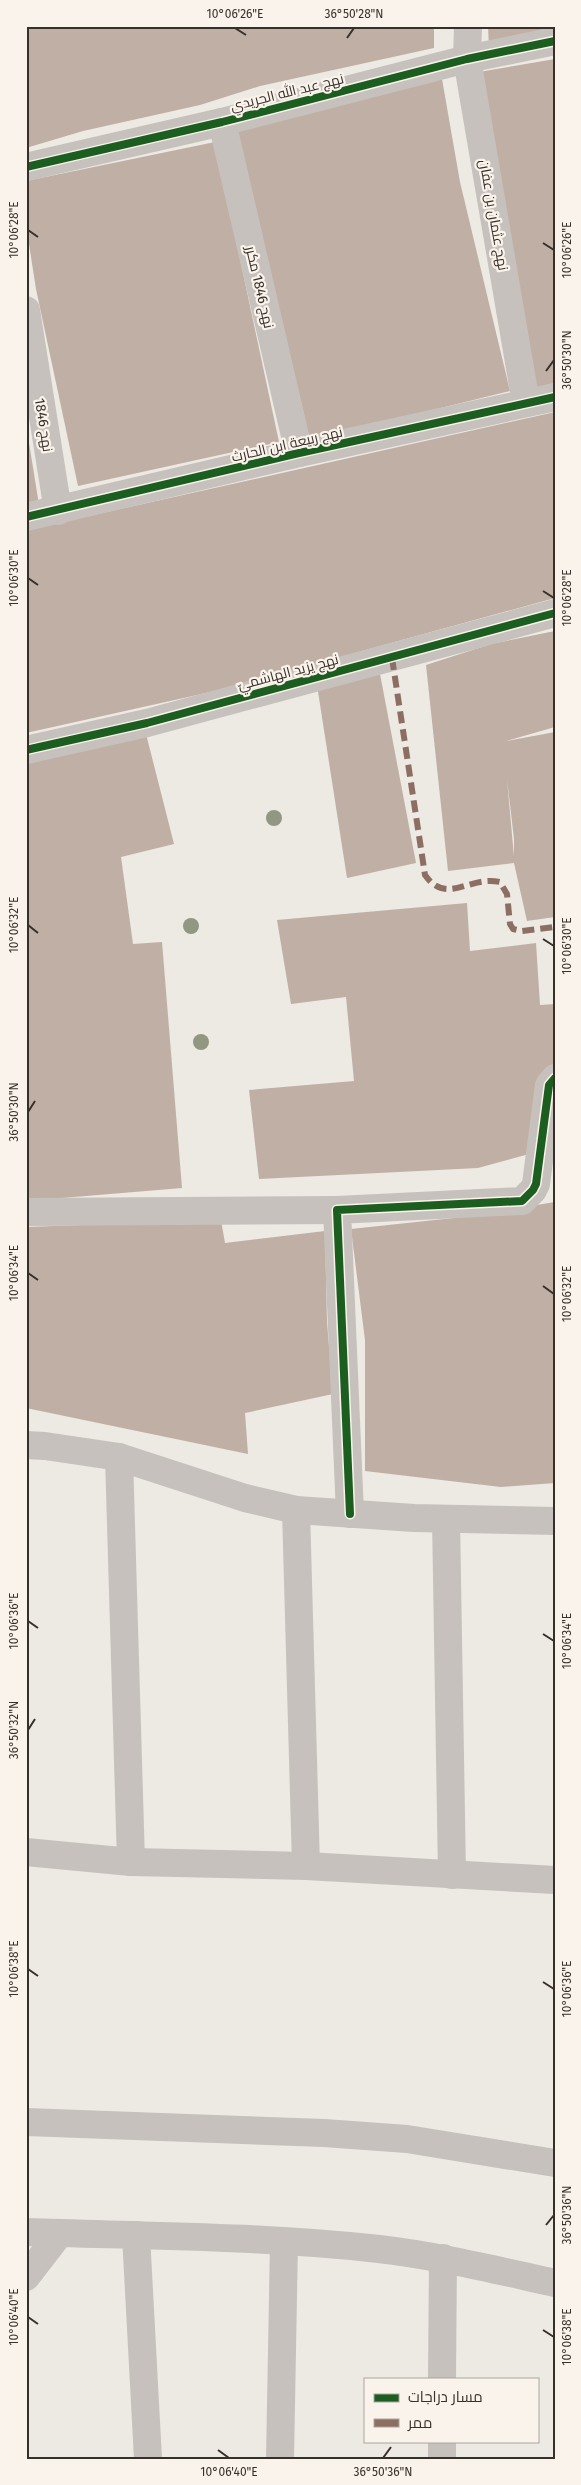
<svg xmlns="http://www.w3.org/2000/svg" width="581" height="2485" font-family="'Fira Sans',Cairo,sans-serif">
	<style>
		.building { fill: #c0afa5; fill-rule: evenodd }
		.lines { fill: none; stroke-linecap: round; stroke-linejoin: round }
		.minor { stroke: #c6c1bc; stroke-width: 28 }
		.quiet { stroke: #8d6e63; stroke-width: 6; stroke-dasharray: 12 6; stroke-linecap: butt }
		.cycleway-casing { stroke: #f9f3eb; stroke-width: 11 }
		.cycleway { stroke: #1b5e20; stroke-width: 8 }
		.tree { fill: #919780 }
		.ticks { fill: none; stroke: #372f2a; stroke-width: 2 }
		.labels { text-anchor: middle; stroke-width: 4.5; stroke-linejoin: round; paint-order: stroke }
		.street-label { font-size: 14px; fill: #372f2a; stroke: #f9f3eb }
		.neatline { fill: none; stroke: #372f2a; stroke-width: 2 }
		.ticks-label { font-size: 12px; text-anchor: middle; fill: #372f2a }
	</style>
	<rect width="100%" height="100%" fill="#ede9e3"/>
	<g class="building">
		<polygon points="26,26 434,26 434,48 260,86 200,105 83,131 26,148"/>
		<polygon points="488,26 555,26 555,34 489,48"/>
		<polygon points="555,59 555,386 532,390 479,72"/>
		<polygon points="442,79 460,182 510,391 310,440 236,132"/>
		<polygon points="215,142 279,442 78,486 36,289 26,225 26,181"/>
		<polygon points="555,412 555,598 224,689 26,733 26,530"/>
		<polygon points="26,424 39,505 26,507"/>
		<path d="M555 631V727L506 741 555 732V917L527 921 514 863 448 871 426 665 491 644ZM507 779 514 839V857Z"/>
		<polygon points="380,674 416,863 347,878 317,685"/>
		<polygon points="146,734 174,844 121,857 133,944 162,942 182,1188 26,1201 26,761"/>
		<polygon points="467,903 470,951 536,943 540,1005 555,1004 555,1068 529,1154 478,1168 259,1179 249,1090 354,1081 346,997 291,1004 277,920"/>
		<polygon points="555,1202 555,1483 501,1487 365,1471 365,1340 351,1229 463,1217"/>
		<polygon points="221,1220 225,1243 325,1231 327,1322 333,1394 245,1413 248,1454 26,1408 26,1227"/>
	</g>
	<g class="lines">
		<g class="minor">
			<polyline points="468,26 467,59 526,403"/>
			<polyline points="222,122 299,453"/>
			<polyline points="26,167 222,122 467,59 555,41"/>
			<polyline points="26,310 58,511"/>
			<polyline points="26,517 299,453 555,397"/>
			<polyline points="26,750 147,723 555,613"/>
			<polyline points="26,1212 337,1210"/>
			<polyline points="26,1445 45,1446 119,1457 245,1498 296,1510 414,1518 555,1521"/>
			<polyline points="119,1457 131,1862"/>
			<polyline points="296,1510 306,1866"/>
			<polyline points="350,1514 337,1210 522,1201 533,1190 536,1184 549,1085 555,1078"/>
			<polyline points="446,1519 452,1875"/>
			<polyline points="26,1852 131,1862 306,1866 555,1880"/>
			<polyline points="26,2122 324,2133 407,2139 555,2163"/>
			<path d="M26 2232C144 2236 262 2236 379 2249 439 2256 496 2270 555 2283"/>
			<polyline points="136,2235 148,2459"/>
			<polyline points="26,2277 60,2233"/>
			<polyline points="442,2379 443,2258"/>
			<polyline points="280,2459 284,2242"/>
			<polyline points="442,2459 442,2441"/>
		</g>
		<path class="quiet" d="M392 658 425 875C447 906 469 875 500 882L507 894 510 924 513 929 522 931 555 927"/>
		<defs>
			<g id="cycleway">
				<polyline points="26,167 222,122 467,59 555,41"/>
				<polyline points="26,517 299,453 555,397"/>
				<polyline points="26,750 147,723 555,613"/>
				<polyline points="350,1514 337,1210 522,1201 533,1190 536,1184 549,1085 555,1078"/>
			</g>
		</defs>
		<use href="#cycleway" class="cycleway-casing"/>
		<use href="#cycleway" class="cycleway"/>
	</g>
	<g class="tree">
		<circle cx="274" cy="818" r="8"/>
		<circle cx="191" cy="926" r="8"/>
		<circle cx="201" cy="1042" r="8"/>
	</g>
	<path class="ticks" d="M235 28 246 35M347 38 354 28M28 230 38 237M543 243 554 250M546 371 554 360M28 578 38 585M543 591 554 598M28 925 38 933M543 939 554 946M28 1112 35 1101M28 1273 38 1280M543 1286 554 1294M28 1621 38 1628M543 1634 554 1641M28 1730 35 1719M28 1969 38 1976M543 1982 554 1989M546 2225 554 2215M28 2317 38 2324M543 2330 554 2337M218 2450 229 2458M383 2458 391 2447"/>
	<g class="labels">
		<g class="street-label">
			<text transform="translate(287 92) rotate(-14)" y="5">نهج عبد الله الجريدي</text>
			<text transform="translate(494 215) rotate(80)" y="5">نهج عثمان بن عفان</text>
			<text transform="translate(260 287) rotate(77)" y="5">نهج 1846 مكرر</text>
			<text transform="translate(44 425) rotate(81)" y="5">نهج 1846</text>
			<text transform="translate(287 444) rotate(-13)" y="5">نهج ربيعة ابن الحارث</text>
			<text transform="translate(288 672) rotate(-15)" y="5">نهج يزيد الهاشميّ</text>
		</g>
	</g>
	<rect width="581" height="2485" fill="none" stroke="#f9f3eb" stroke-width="55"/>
	<rect x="364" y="2378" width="175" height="65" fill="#f9f3eb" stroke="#aba59e"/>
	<rect x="374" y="2394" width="25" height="8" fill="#1b5e20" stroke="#aba59e"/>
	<text x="408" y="2402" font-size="15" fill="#372f2a">مسار دراجات</text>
	<rect x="374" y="2419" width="25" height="8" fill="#8d6e63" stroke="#aba59e"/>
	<text x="408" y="2428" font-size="15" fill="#372f2a">ممر</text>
	<rect x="28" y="28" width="526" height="2430" class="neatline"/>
	<g class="ticks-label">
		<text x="235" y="18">10°06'26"E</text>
		<text x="354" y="18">36°50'28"N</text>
		<text transform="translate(14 230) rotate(-90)" y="4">10°06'28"E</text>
		<text transform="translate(567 250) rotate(-90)" y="4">10°06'26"E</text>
		<text transform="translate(567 360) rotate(-90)" y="4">36°50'30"N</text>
		<text transform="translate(14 578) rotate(-90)" y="4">10°06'30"E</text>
		<text transform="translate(567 598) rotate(-90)" y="4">10°06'28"E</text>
		<text transform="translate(14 925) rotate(-90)" y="4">10°06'32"E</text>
		<text transform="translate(567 946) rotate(-90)" y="4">10°06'30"E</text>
		<text transform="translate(14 1112) rotate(-90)" y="4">36°50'30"N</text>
		<text transform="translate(14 1273) rotate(-90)" y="4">10°06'34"E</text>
		<text transform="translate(567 1294) rotate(-90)" y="4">10°06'32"E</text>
		<text transform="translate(14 1621) rotate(-90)" y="4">10°06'36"E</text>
		<text transform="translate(567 1641) rotate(-90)" y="4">10°06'34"E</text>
		<text transform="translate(14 1730) rotate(-90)" y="4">36°50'32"N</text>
		<text transform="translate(14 1969) rotate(-90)" y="4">10°06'38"E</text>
		<text transform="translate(567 1989) rotate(-90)" y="4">10°06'36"E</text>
		<text transform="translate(567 2215) rotate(-90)" y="4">36°50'36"N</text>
		<text transform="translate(14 2317) rotate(-90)" y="4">10°06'40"E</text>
		<text transform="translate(567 2337) rotate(-90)" y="4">10°06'38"E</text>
		<text x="229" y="2476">10°06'40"E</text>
		<text x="383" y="2476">36°50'36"N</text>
	</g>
</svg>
